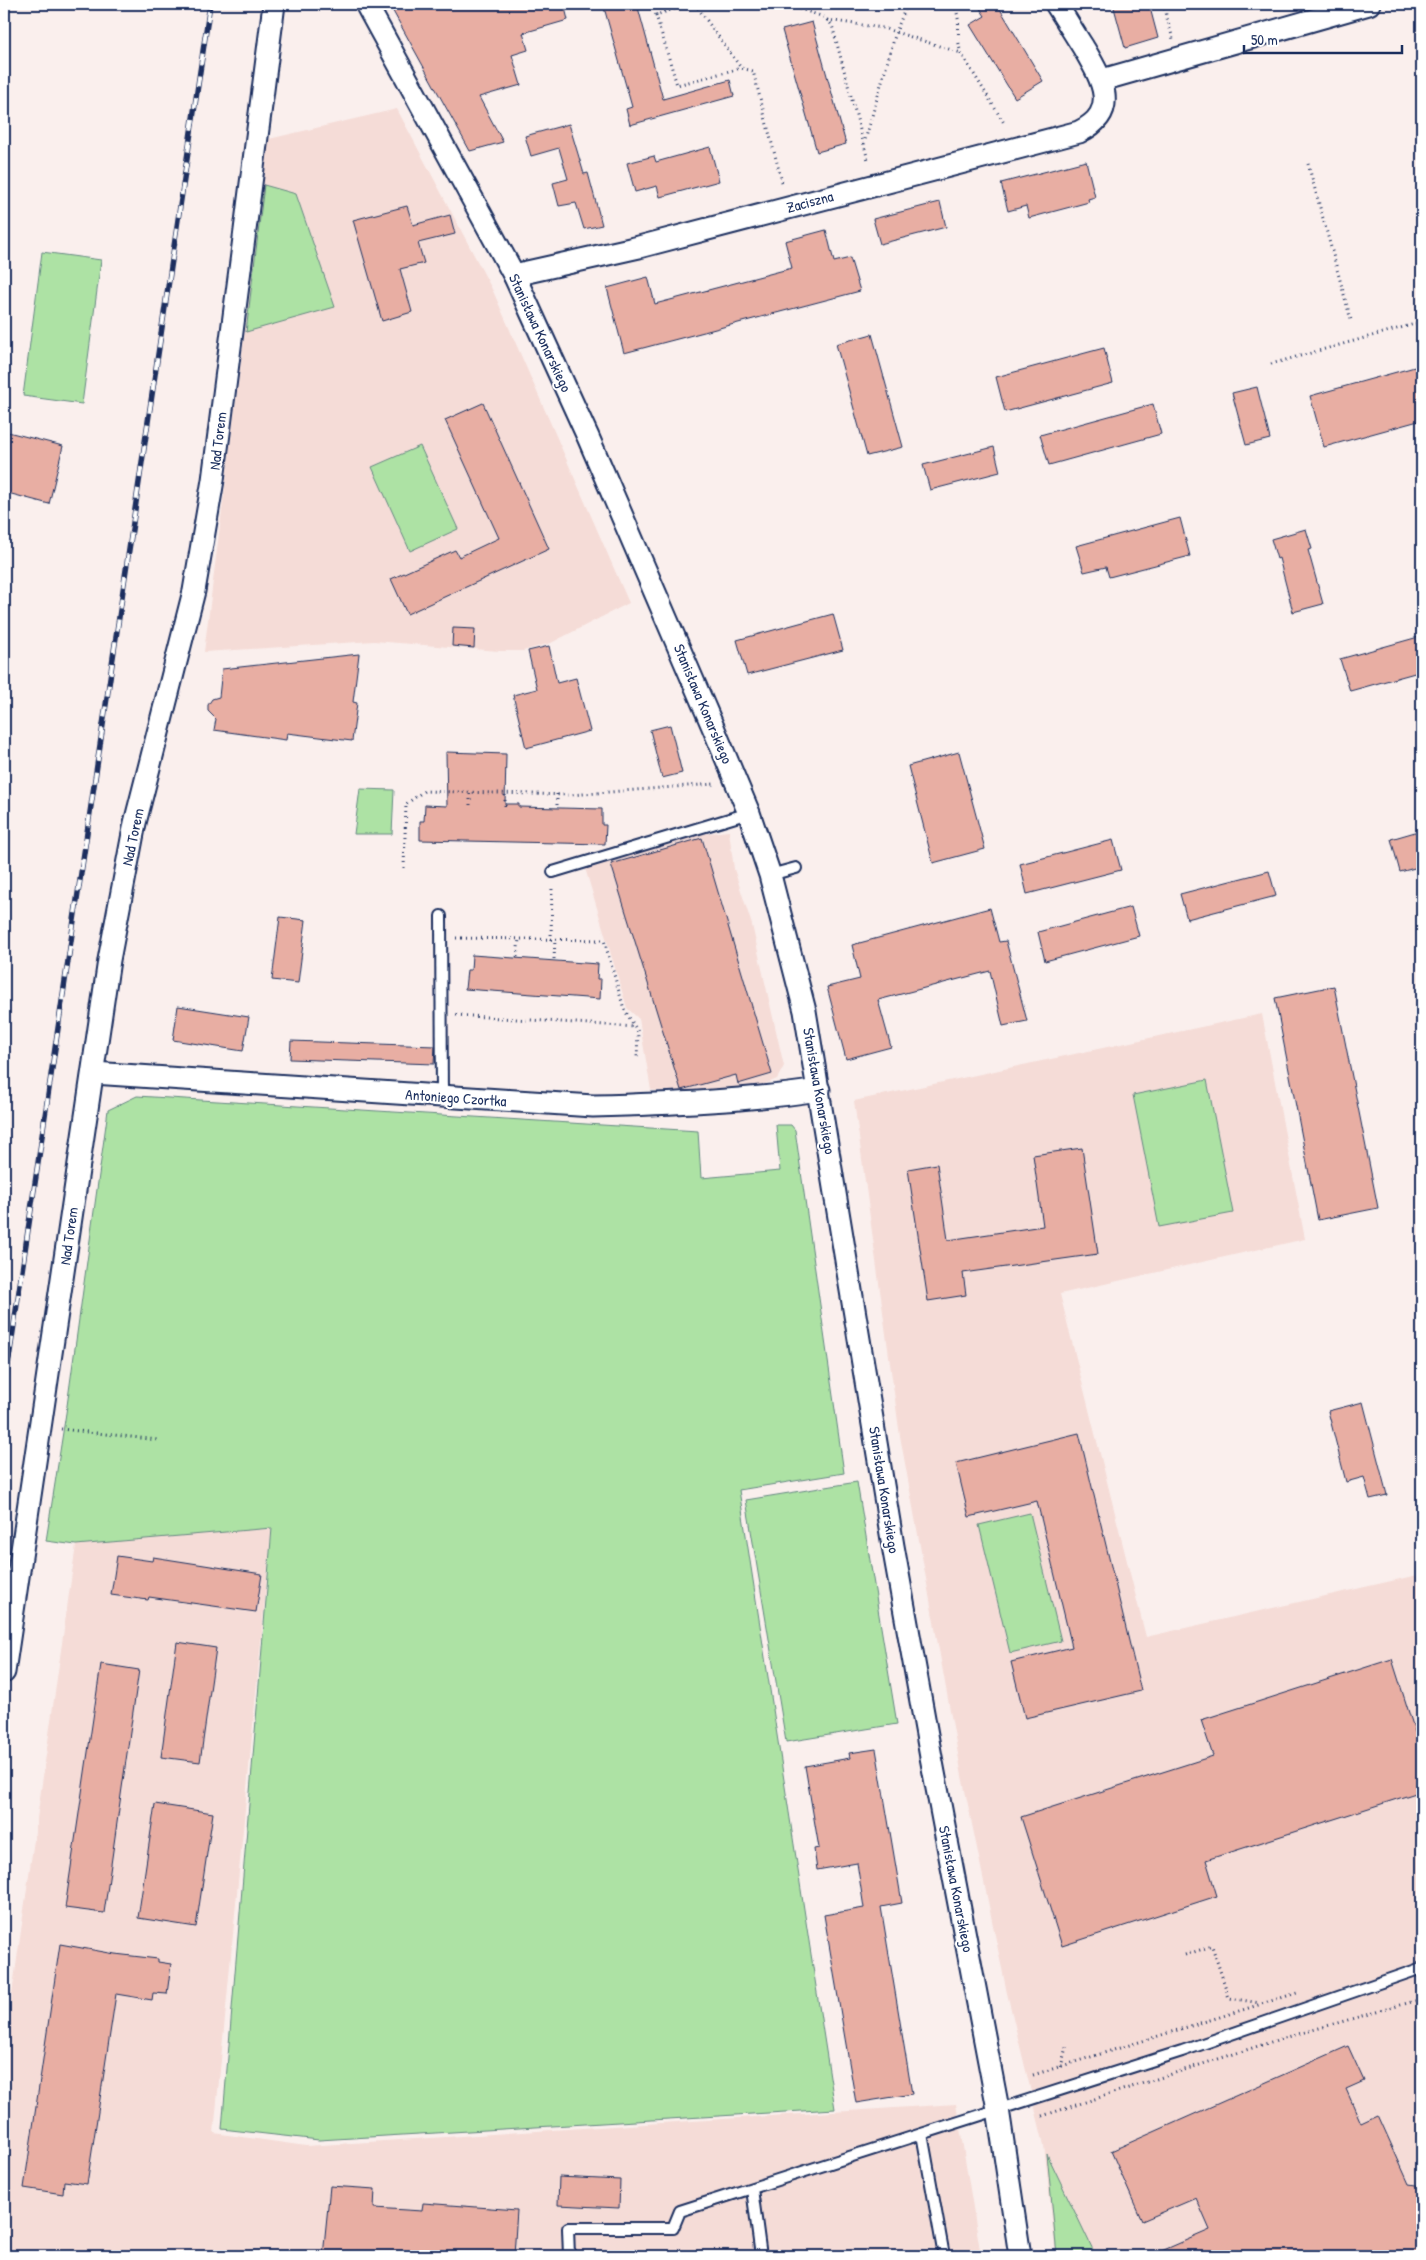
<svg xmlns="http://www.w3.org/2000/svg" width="1426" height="2260" font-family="'Patrick Hand',sans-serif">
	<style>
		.built { fill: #f5dcd7 }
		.green { fill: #ade2a4; stroke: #648881 }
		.building { fill: #e8aea3; stroke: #1b2f5e }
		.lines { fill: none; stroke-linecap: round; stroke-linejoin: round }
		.lane-casing { stroke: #1b2f5e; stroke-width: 14 }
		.street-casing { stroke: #1b2f5e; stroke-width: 25 }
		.path { stroke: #1b2f5e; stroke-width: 3; stroke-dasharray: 1 4; stroke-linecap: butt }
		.lane { stroke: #fff; stroke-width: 10 }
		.street { stroke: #fff; stroke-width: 21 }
		.rail-casing { stroke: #1b2f5e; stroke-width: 5.5 }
		.rail { stroke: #fff; stroke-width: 4; stroke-dasharray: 11; stroke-linecap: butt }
		.labels { text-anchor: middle; stroke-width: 4; stroke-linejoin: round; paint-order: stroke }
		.street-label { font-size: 15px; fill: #1b2f5e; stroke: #fff }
	</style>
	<rect width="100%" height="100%" fill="#faefed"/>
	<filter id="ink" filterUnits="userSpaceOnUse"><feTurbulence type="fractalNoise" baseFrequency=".02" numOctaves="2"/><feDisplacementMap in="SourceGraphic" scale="10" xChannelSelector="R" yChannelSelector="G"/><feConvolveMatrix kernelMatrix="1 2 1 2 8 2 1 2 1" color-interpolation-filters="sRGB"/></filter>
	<g filter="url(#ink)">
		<g class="built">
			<polygon points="397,109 493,291 629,603 551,643 523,651 499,651 374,641 204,652 269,139"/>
			<polygon points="729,831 734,869 752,925 784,1066 777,1079 760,1086 673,1093 651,1090 639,1019 627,1008 585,868 700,834"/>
			<polygon points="1262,1014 1305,1239 1060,1294 1146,1637 1422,1574 1422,2256 1056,2256 1044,2145 1007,1993 962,1776 900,1436 854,1101"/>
			<polygon points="272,1527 214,2133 306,2146 956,2104 981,2256 4,2256 4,2050 76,1545"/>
		</g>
		<g class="green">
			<polygon points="264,185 296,194 335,307 246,332"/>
			<polygon points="42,252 101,260 82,404 23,396"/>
			<polygon points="420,446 458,529 410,551 372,467"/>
			<polygon points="360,789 394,790 392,834 354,834"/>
			<polygon points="1207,1080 1233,1213 1159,1227 1133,1095"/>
			<polygon points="137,1096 698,1131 701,1178 780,1171 776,1125 791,1125 795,1130 844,1473 739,1490 835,2109 319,2140 222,2129 272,1528 76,1545 46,1541 66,1413 108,1110"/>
			<polygon points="857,1482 897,1724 786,1742 746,1500"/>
			<polygon points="1030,1513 1061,1641 1010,1653 979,1525"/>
			<polygon points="1047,2154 1096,2256 1057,2256"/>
		</g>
		<g class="building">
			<polygon points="389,4 564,4 568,20 523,33 528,50 512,55 521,85 479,97 503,142 470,151"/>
			<polygon points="603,4 637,4 663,99 730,80 734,96 630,125 626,109 632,107"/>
			<polygon points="977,4 997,4 1043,81 1015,98 970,25 985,16"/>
			<polygon points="1113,4 1149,4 1158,38 1125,48"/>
			<polygon points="812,22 846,144 817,152 782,30"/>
			<polygon points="569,124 584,174 588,173 602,225 584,229 576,203 559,206 553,183 568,179 559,148 531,156 525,136"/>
			<polygon points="710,147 719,181 660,197 657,186 635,192 627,163 654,156 656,162"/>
			<polygon points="1086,161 1095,197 1088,199 1089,202 1029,218 1026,206 1008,211 1001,183"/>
			<polygon points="940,202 946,227 880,244 873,219"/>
			<polygon points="407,206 413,225 450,215 455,234 418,243 424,263 400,269 412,312 382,321 353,220"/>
			<polygon points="826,230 834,262 850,258 860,291 624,353 607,288 648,277 655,304 792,268 785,241"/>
			<polygon points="872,334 903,447 867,456 836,344"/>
			<polygon points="1104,348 1113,383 1005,412 996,377"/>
			<polygon points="1422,365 1422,420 1324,447 1310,396"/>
			<polygon points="1257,387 1270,439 1246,445 1232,393"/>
			<polygon points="483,403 549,549 407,614 391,579 455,550 459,557 499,538 445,420"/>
			<polygon points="1153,404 1161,434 1049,465 1040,435"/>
			<polygon points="4,431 63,446 49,504 4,492"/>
			<polygon points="994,447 1000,472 930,490 923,465"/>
			<polygon points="1180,518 1190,556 1109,577 1106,567 1084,572 1076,546"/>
			<polygon points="1306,529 1312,549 1308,550 1323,604 1293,612 1279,558 1277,559 1271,539"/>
			<polygon points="833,614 843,650 747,675 737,640"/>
			<polygon points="453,628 475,629 474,648 452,646"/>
			<polygon points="1422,636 1422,671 1350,691 1340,659"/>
			<polygon points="549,646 557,683 576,678 590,731 526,748 513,695 537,689 528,651"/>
			<polygon points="359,654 353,702 357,703 352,741 287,733 286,740 214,730 216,719 208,711 208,705 212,699 219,697 222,669"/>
			<polygon points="670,725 682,773 662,778 650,730"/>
			<polygon points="446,752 506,754 505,804 519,804 519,807 602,809 602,825 606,825 605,844 420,840 420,821 424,821 425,805 447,806"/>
			<polygon points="959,752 985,849 933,863 908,766"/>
			<polygon points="1422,830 1422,866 1400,872 1391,839"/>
			<polygon points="702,838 772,1074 738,1084 736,1075 681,1090 611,864"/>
			<polygon points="1113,840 1121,870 1027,894 1020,864"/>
			<polygon points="1269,871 1276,896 1187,919 1180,894"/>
			<polygon points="1131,907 1139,936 1045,961 1038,932"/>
			<polygon points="990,908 999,942 1006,941 1027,1021 1003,1026 990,971 878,1000 891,1047 846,1059 827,987 860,979 852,945"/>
			<polygon points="280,917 306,920 298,983 272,980"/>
			<polygon points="472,955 598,964 597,979 601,979 600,999 465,989 467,970 471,970"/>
			<polygon points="1334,986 1378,1208 1318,1220 1275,998"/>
			<polygon points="178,1006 249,1017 243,1051 173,1040"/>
			<polygon points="291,1041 435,1046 434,1064 290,1059"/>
			<polygon points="1082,1148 1098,1254 963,1273 966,1295 928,1301 908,1169 937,1164 948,1240 1043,1226 1033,1155"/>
			<polygon points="1363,1402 1387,1495 1370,1499 1364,1477 1346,1482 1328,1411"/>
			<polygon points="1079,1433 1141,1691 1025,1718 1011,1662 1072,1647 1037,1501 969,1517 956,1463"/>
			<polygon points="117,1556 152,1561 153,1557 262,1574 256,1612 149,1597 148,1600 111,1595"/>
			<polygon points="177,1642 216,1648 200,1762 161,1757"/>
			<polygon points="1392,1659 1422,1754 1422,1791 1206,1860 1217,1896 1062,1946 1021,1817 1213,1756 1201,1720"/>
			<polygon points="101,1664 139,1670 104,1913 65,1908"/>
			<polygon points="876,1749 902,1903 881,1907 912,2094 856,2103 824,1915 864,1908 857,1863 817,1870 814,1849 819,1848 805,1766 850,1758 849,1753"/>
			<polygon points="155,1804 213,1813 196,1927 138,1918"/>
			<polygon points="60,1944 115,1954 158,1959 158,1962 171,1964 167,1994 153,1993 152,2000 116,1994 87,2184 64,2181 63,2194 24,2188"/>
			<polygon points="1348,2046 1364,2081 1346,2089 1361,2123 1378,2115 1409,2184 1422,2186 1422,2256 1150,2256 1210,2230 1196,2198 1142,2221 1111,2151"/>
			<polygon points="559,2177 620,2180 619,2208 558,2205"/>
			<polygon points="330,2186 375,2189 374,2208 422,2211 423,2203 517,2210 514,2256 323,2256"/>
		</g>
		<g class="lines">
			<defs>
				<g id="lane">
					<polyline points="553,872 749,813"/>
					<polyline points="770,875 796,868"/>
					<polyline points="441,916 442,1097"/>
					<polyline points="922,2134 944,2256"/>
					<polyline points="752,2189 761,2256"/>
					<polyline points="569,2256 568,2228 673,2228 680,2211 1182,2051 1422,1968"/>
				</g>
				<g id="street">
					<polyline points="366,4 514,275 588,437 713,727 749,813 770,875 805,1011 893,1546 931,1757 998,2109 1020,2256"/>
					<polyline points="1102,80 1369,4"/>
					<path d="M514 275 639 247 1079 132C1122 111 1101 78 1083 47 1074 33 1065 18 1056 4"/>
					<path d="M93 1073 593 1106C668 1104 744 1101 819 1090"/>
					<polyline points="4,1672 109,960 135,823 194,591 213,480 274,4"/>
				</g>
			</defs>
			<use href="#lane" class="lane-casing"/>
			<use href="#street" class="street-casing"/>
			<g class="path">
				<polyline points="653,4 656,15 691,4"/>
				<polyline points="695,4 741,68 753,71 782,182"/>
				<polyline points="785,4 824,17 832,25 868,160"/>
				<path d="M953 4C963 19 955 36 961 53L1004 123"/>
				<polyline points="1163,4 1173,39"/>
				<polyline points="1150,8 1163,5"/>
				<polyline points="656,15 677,85 741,68"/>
				<polyline points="827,20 883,28 961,53"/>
				<polyline points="864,144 896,32 907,4"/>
				<polyline points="1308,164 1351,320"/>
				<polyline points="1271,364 1422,322"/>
				<polyline points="557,794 557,807"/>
				<polyline points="470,805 470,793"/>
				<polyline points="505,806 505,793"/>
				<polyline points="404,868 406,804 424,791 570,795 714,784"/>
				<polyline points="456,938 604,940 624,1009 638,1032 637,1057"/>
				<polyline points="551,940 552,887"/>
				<polyline points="517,957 519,939"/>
				<polyline points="554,959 555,940"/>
				<polyline points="456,1015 635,1027"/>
				<polyline points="61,1429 158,1440"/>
				<polyline points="1185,1955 1212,1946 1229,1998 1260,2003"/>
				<polyline points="1061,2067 1067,2043"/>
				<polyline points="1033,2075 1300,1992"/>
				<polyline points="1042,2116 1277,2040 1422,1999"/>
			</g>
			<use href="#lane" class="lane"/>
			<use href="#street" class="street"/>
			<defs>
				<polyline id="rail" points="4,1392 210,4"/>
			</defs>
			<use href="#rail" class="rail-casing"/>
			<use href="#rail" class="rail"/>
		</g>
	</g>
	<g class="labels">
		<g class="street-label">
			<text transform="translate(810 202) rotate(-15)" y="5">Zaciszna</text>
			<text transform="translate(540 333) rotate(65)" y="5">Stanisława Konarskiego</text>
			<text transform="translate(218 441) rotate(-83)" y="5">Nad Torem</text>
			<text transform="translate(703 704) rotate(67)" y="5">Stanisława Konarskiego</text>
			<text transform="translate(133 837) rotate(-78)" y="5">Nad Torem</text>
			<text transform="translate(819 1091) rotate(80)" y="5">Stanisława Konarskiego</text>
			<text transform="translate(456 1098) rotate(4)" y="5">Antoniego Czortka</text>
			<text transform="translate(69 1236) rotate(-82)" y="5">Nad Torem</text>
			<text transform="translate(884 1490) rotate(81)" y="5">Stanisława Konarskiego</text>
			<text transform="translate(956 1889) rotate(79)" y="5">Stanisława Konarskiego</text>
		</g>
	</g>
	<rect width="1426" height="2260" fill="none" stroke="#fff" stroke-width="20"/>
	<rect x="10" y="10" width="1406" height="2240" fill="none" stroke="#1b2f5e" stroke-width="2" filter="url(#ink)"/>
	<path d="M1244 45v8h158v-8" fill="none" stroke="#1b2f5e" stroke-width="2.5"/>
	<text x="1251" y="45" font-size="15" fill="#1b2f5e" stroke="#ffffff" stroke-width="4" paint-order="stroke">50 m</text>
</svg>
